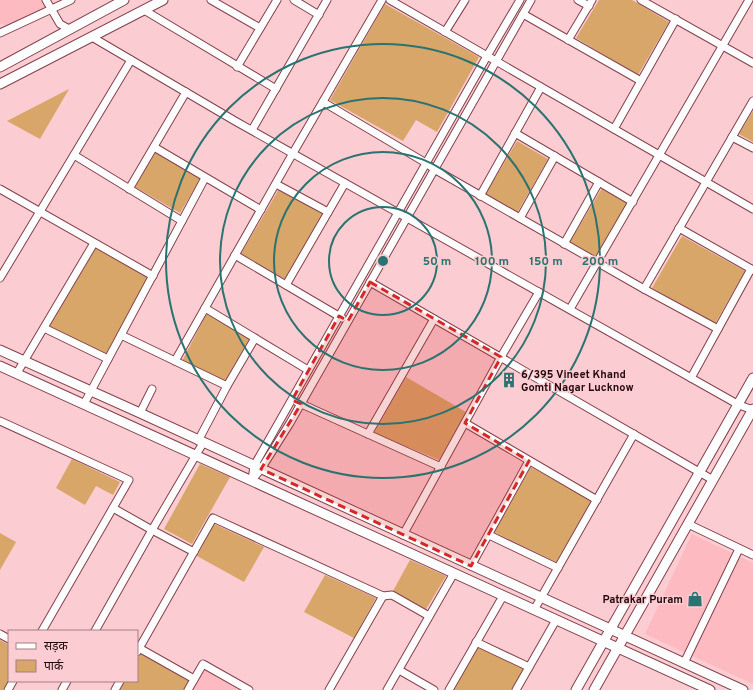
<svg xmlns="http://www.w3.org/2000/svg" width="753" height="690" font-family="Overpass,'Noto Sans Devanagari',sans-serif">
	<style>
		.built { fill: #fdbac1 }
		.green { fill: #d8a669 }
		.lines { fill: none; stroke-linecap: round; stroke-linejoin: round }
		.minor-casing { stroke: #82424c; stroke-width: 9 }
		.tertiary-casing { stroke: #82424c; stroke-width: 11 }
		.minor { stroke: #fff; stroke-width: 7 }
		.tertiary { stroke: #fff; stroke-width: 9 }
		.marked { fill: #d62828; fill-opacity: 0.2; stroke: #d62828; stroke-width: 3; stroke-dasharray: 8 5; stroke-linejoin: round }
		.ring { fill: none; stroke: #2a7370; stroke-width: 2 }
		.labels { text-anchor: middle; stroke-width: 3; stroke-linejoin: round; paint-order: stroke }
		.poi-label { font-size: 11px; font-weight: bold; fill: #23090e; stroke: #fbccd1; text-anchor: start }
		.centre { fill: #2a7370; stroke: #fbccd1; stroke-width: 2 }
		.ring-label { font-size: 12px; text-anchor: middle; font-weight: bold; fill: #2a7370; stroke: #fbccd1; stroke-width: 3; stroke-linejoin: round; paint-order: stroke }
	</style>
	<rect width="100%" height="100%" fill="#fbccd1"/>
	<g class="built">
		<polygon points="0,0 42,0 46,7 7,25 0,24"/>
		<polygon points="692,534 753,563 753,684 645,634"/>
		<polygon points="204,668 243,690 192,690"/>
	</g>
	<g class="green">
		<polygon points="599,0 632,0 669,22 638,75 576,38"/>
		<polygon points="385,4 479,57 437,132 416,120 403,141 330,100"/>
		<polygon points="69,89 40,139 7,121"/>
		<polygon points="753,111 753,142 739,134"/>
		<polygon points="517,141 548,159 517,213 485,195"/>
		<polygon points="156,152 201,178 180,213 135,187"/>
		<polygon points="602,188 628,203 596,258 570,242"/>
		<polygon points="279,189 323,214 285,279 241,254"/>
		<polygon points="682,236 745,271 715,324 652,288"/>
		<polygon points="96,248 148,278 107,354 49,327"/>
		<polygon points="207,313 250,338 225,381 182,361"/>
		<polygon points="406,377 466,412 439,460 374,433"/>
		<polygon points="72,459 120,482 113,495 96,486 85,505 56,488"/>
		<polygon points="200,464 230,477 192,544 164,529"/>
		<polygon points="531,467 592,501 556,562 494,532"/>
		<polygon points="214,524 264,547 244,582 197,556"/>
		<polygon points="0,533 16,542 0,570"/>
		<polygon points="410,560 446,576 425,611 393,591"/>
		<polygon points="325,575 376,598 354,638 304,612"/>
		<polygon points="0,640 9,645 9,680 3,690 0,690"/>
		<polygon points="478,647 525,668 511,690 454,690"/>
		<polygon points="141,653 190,679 184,690 120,690 125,681 137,681 137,659"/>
	</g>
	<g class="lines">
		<defs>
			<g id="minor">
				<polyline points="46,0 60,24 69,29"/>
				<polyline points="211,0 260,28"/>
				<polyline points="294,0 319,15"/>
				<polyline points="390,0 753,209"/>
				<polyline points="578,0 589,6"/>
				<polyline points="641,0 753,63"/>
				<polyline points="144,10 276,89"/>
				<polyline points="523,14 641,81"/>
				<polyline points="445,32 465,0"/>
				<polyline points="0,33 71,0"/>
				<polyline points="92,37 235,121 739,405 753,410"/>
				<polyline points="568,40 592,0"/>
				<polyline points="237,67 277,0"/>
				<polyline points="323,102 426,163 434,169 644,289 718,329"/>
				<polyline points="614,129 676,19"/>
				<polyline points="252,130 327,0"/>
				<polyline points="515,133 633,202"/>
				<polyline points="732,137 753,148"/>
				<polyline points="154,147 261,210"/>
				<polyline points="74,155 182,221"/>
				<polyline points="276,184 328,212"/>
				<polyline points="0,189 153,276"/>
				<polyline points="129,189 186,92"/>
				<polyline points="480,196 541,87"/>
				<polyline points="520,218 555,156"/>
				<polyline points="679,228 753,270"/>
				<polyline points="564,244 599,182"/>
				<polyline points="235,255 342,318"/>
				<polyline points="0,278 131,60"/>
				<polyline points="370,282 713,480"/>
				<polyline points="286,285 345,183"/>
				<polyline points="644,289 753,101"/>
				<polyline points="205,308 308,370"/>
				<polyline points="570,309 749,0"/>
				<polyline points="44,328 108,359"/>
				<polyline points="121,335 227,386"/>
				<polyline points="175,361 293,153 382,0"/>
				<polyline points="17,373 94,243"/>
				<polyline points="691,378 751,269"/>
				<polyline points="297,402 441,467"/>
				<polyline points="84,404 205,178"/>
				<polyline points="140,413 152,389"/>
				<polyline points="0,421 129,480 42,631"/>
				<polyline points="465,423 597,500"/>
				<polyline points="368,434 434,319"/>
				<polyline points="198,441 227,386 255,338"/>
				<polyline points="252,480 261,469 290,423 531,0"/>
				<polyline points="252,480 254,466 487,56 520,0"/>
				<polyline points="113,508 152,530 194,552"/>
				<polyline points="688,524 753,555"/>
				<polyline points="403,535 501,357 539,292"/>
				<polyline points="489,535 558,568"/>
				<polyline points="471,566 529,461"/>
				<polyline points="534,610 634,434"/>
				<polyline points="95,631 152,530 203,443"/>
				<polyline points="0,634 9,639"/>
				<polyline points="476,642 529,667"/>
				<polyline points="139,648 194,679"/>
				<polyline points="137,652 213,518 383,596 392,595 429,616"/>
				<polyline points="684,663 739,549"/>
				<polyline points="399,670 434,690"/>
				<polyline points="8,690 13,681"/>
				<polyline points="62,690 67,681"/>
				<polyline points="115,690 120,681"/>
				<polyline points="188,690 203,664 249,690"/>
				<polyline points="329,690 383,596"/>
				<polyline points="387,690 454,573"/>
				<polyline points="449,690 503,596"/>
				<polyline points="516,690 556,620"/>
			</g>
			<g id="tertiary">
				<polyline points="0,67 124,0"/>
				<polyline points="0,84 163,0"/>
				<polyline points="0,350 140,413 743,690"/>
				<polyline points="0,366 710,690"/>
				<polyline points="576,690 753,378"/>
				<polyline points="594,690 753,409"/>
			</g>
		</defs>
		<use href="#minor" class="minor-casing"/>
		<use href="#tertiary" class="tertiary-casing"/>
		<use href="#minor" class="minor"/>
		<use href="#tertiary" class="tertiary"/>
	</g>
	<path class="marked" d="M370 282 501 357 465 423 529 461 471 566 261 469 301 404 292 400 339 316 348 321Z"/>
	<g class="ring">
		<circle cx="383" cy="261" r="54"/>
		<circle cx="383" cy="261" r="109"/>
		<circle cx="383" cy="261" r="163"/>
		<circle cx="383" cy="261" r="217"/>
	</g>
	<defs>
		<symbol id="building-bare" viewBox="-9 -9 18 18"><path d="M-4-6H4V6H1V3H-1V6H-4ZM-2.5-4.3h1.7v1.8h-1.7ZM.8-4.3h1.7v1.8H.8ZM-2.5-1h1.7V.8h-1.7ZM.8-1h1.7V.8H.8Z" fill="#2a7370" stroke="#fbccd1" stroke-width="2.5" paint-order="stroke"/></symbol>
		<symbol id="shop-bare" viewBox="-9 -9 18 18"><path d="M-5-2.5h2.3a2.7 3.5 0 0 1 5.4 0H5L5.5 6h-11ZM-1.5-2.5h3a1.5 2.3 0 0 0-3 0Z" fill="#2a7370" stroke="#fbccd1" stroke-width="2.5" paint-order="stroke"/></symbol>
	</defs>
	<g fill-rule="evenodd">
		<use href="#building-bare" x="498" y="369" width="22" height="22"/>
		<use href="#shop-bare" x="684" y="588" width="22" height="22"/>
	</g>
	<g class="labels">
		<g class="poi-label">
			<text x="521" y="378">6/395 Vineet Khand<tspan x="521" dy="13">Gomti Nagar Lucknow</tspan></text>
			<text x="683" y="603" text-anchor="end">Patrakar Puram</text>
		</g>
	</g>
	<circle cx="383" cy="261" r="6" class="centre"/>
	<g class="ring-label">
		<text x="437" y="265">50 m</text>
		<text x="492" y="265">100 m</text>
		<text x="546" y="265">150 m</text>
		<text x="600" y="265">200 m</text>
	</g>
	<rect x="8" y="630" width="130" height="52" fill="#fbccd1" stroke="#a57e83"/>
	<rect x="16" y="643" width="20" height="6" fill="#ffffff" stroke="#a57e83"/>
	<text x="44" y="650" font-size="12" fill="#23090e">सड़क</text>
	<rect x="16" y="660" width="20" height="12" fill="#d8a669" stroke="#a57e83"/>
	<text x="44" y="670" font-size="12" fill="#23090e">पार्क</text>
</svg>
